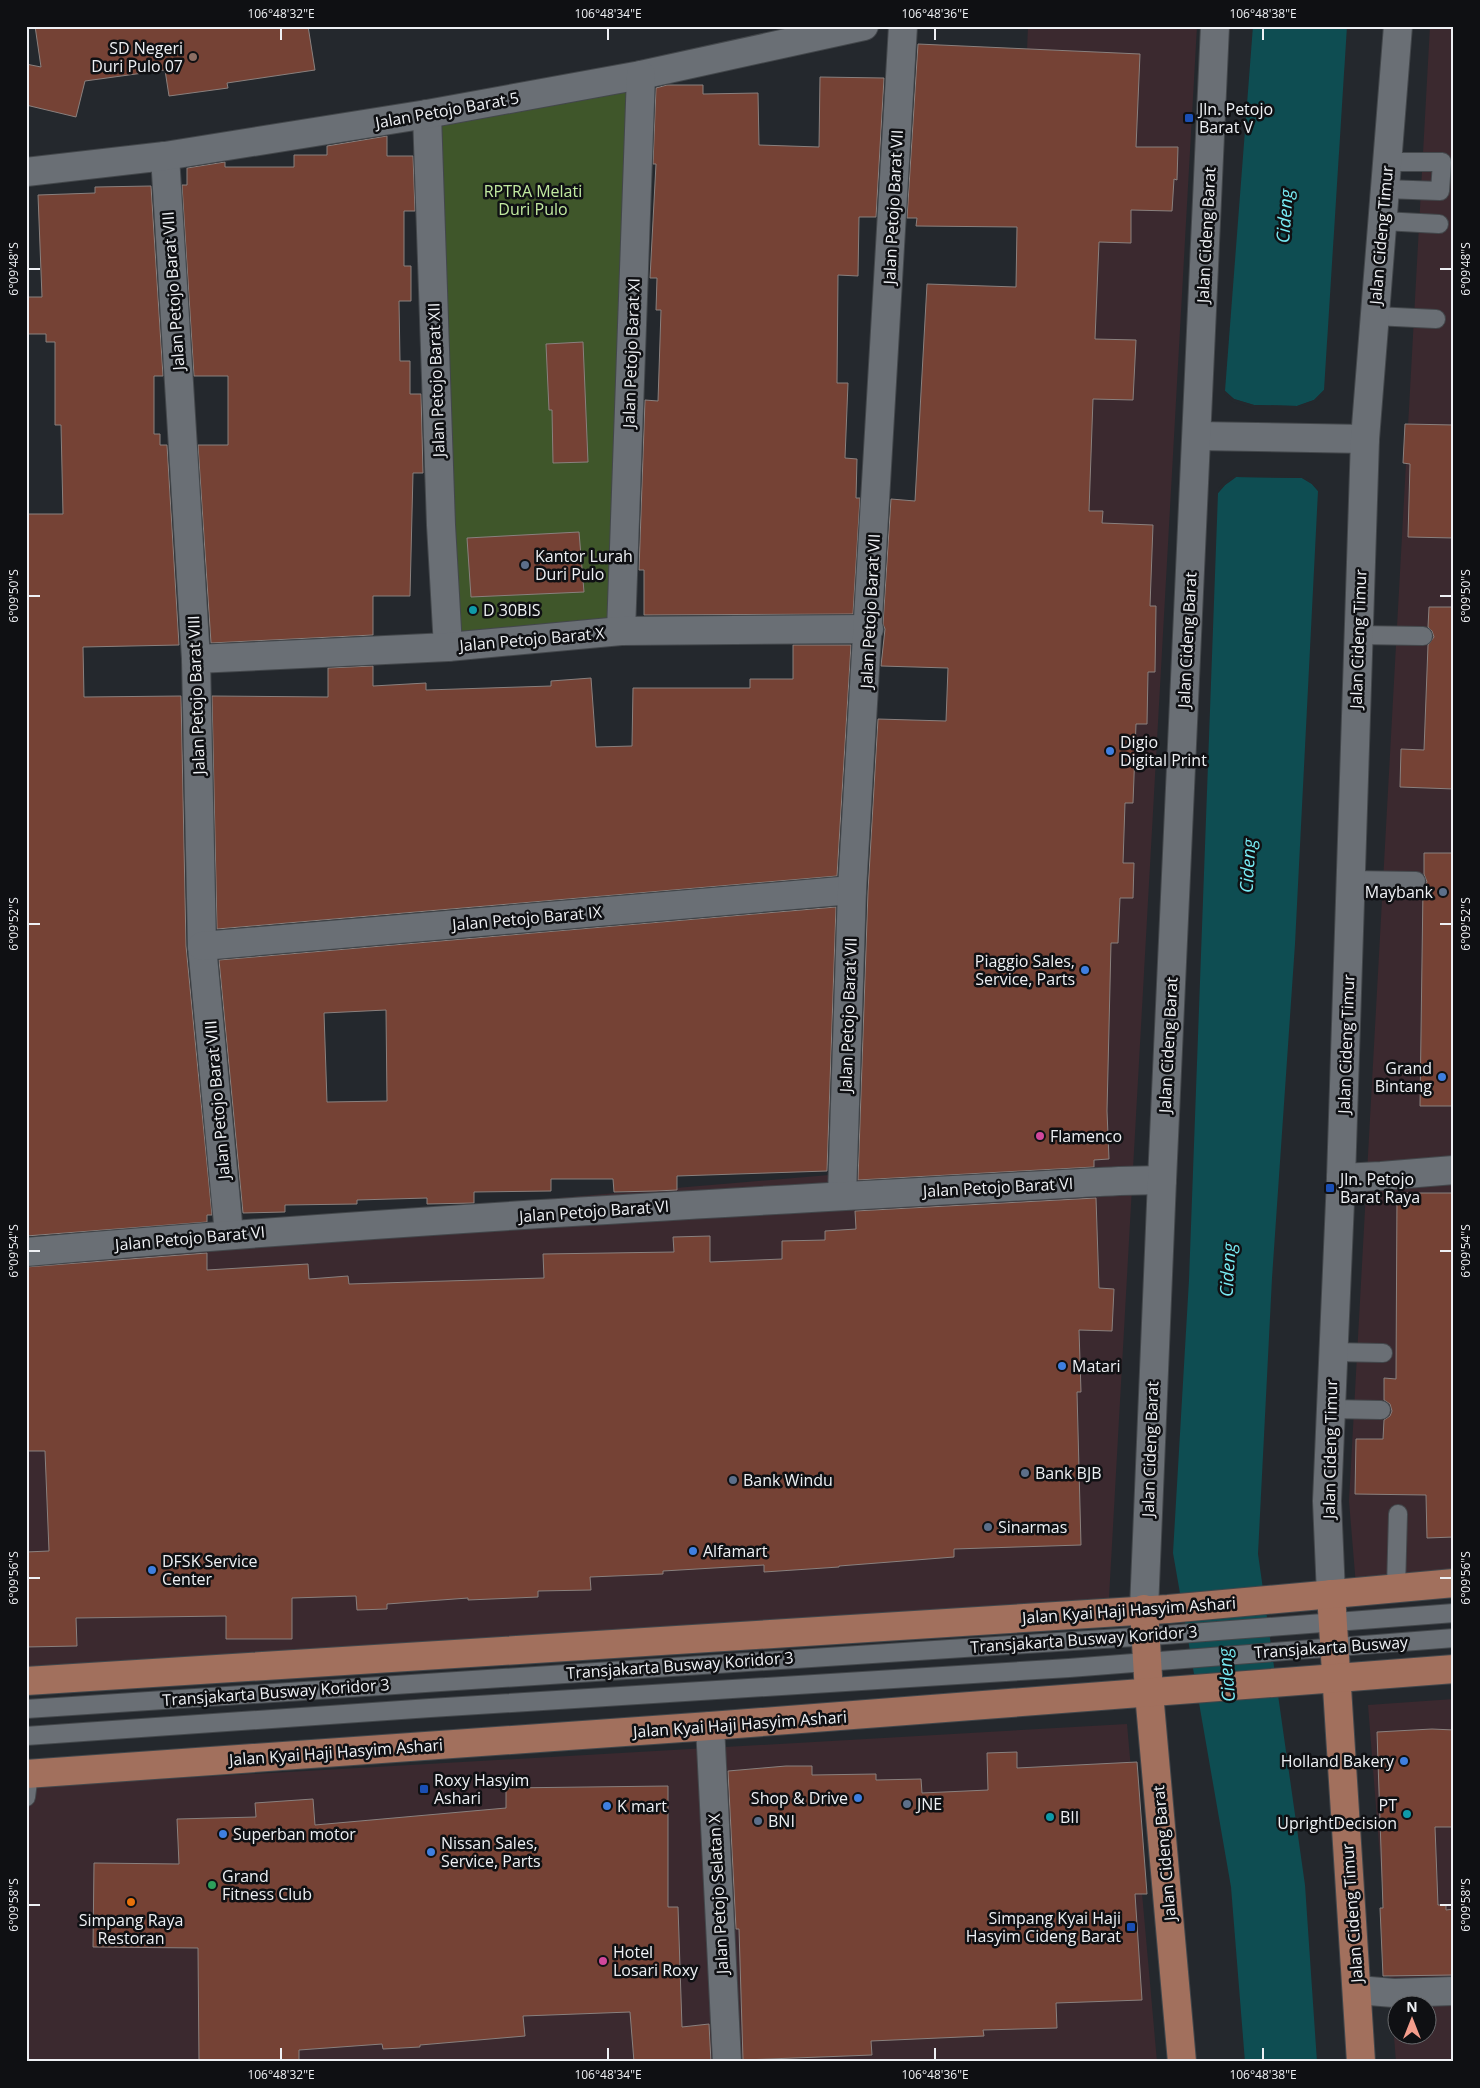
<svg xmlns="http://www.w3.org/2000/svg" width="1480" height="2088" font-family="'Open Sans',sans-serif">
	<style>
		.commercial { fill: #3b292f; fill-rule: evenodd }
		.green { fill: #3f562a }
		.water { fill: #0e4d52 }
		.pier { fill: #24282d }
		.building { fill: #754235; stroke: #89807e; fill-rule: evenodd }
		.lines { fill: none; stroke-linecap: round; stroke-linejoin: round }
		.lane-casing { stroke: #43474b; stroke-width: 20 }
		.street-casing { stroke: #43474b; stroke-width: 30 }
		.secondary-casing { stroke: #43474b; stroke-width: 30 }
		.primary-casing { stroke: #43474b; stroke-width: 30 }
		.lane { stroke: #6a6f75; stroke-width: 18 }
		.street { stroke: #6a6f75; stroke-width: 28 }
		.secondary { stroke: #6a6f75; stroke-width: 28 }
		.primary { stroke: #a2705d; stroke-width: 28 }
		.ticks { fill: none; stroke: #eef0f4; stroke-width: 2 }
		.education-dot { fill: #8d6e63; stroke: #0f1013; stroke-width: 2 }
		.transit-dot { fill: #1a4fb4; stroke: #0f1013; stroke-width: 2 }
		.service-dot { fill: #5c6f8a; stroke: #0f1013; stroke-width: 2 }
		.culture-dot { fill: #0f9aa8; stroke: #0f1013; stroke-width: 2 }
		.shop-dot { fill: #3f7fe0; stroke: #0f1013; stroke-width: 2 }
		.hotel-dot { fill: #d1479c; stroke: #0f1013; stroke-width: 2 }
		.leisure-dot { fill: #2e9e5b; stroke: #0f1013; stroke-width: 2 }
		.food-dot { fill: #e8710a; stroke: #0f1013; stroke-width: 2 }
		.labels { text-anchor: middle; stroke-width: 5; stroke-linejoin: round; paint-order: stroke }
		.poi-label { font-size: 16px; fill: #eef0f4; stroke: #0f1013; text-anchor: start }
		.street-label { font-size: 16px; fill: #eef0f4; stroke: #0f1013 }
		.park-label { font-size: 16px; fill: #c2eaa0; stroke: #0f1013 }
		.water-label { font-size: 18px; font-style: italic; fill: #79ecf5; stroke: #0f1013 }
		.neatline { fill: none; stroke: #eef0f4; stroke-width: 2 }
		.ticks-label { font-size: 12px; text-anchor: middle; fill: #eef0f4 }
	</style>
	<rect width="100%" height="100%" fill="#24282d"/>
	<g class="commercial">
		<polygon points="1028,26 1197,26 1109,1598 26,1670 26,1243 982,1162"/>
		<polygon points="1430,26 1454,26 1454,1591 1357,1598 1349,1501"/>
		<path d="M1454 1699V2062H1396L1368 1705ZM1398 2006H1428V2036H1398Z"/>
		<polygon points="1127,1724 1157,2062 26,2062 26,1787"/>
	</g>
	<polygon class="green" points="641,75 621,631 448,647 427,114"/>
	<g class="water">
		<polygon points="1253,26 1347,26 1324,390 1314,400 1297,406 1254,405 1234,399 1225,391"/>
		<polygon points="1236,477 1302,478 1312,484 1318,491 1295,944 1272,1278 1258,1554 1305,1885 1317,2062 1245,2062 1231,1887 1173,1553 1189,1280 1218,493 1225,485"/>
	</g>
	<g class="pier">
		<polygon points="1324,390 1324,394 1315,402 1297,408 1254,408 1233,402 1224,394 1225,391 1234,399 1254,405 1297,406 1314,400"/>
		<polygon points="1235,475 1303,476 1314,482 1318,487 1318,491 1312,484 1302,478 1236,477 1225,485 1218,493 1218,489 1223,483"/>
	</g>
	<g class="building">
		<polygon points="35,26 308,26 315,70 227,83 228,88 169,96 165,70 85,81 76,117 26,105 26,64 41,67"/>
		<polygon points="918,44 1140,54 1136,147 1178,147 1177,180 1174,179 1172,211 1131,210 1131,243 1099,242 1095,339 1136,340 1133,400 1093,399 1089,511 1103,511 1102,523 1153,525 1150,606 1156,606 1155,672 1148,672 1147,724 1136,724 1133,803 1125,803 1123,863 1134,863 1133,898 1120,898 1118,943 1111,943 1107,1111 1109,1159 1094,1160 1094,1167 858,1180 868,891 878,719 946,721 948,668 881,666 885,629 883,624 891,499 915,501 927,284 1016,287 1017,227 916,226 917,218 907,218"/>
		<polygon points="820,77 884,78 876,217 859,217 858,276 838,275 837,383 848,383 845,458 857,459 856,498 860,498 853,614 644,615 644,570 639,570 645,400 658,401 661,310 656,310 657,278 650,278 656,164 653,164 656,88 667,85 703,85 703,94 758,93 759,145 819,147"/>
		<polygon points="387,136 387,156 413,156 415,211 404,211 404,266 411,266 411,301 399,301 400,361 410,361 410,394 421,394 423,473 413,473 410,596 373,596 373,635 211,643 198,445 228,445 228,376 194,376 182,185 187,185 187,168 225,162 225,167 294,167 294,155 327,155 327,146"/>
		<polygon points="151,186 163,376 154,376 154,434 160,434 160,445 167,445 179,645 83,647 84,697 181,696 186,946 212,1215 207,1215 207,1222 26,1236 26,514 63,514 61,425 55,425 55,342 46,342 46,334 26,334 26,297 42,297 38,195 95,193 95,187"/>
		<polygon points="583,342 588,462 553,463 552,410 549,410 546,344"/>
		<polygon points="1405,424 1454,425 1454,538 1408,537 1410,464 1403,463"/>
		<polygon points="579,532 584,592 471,597 467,538"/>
		<polygon points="1429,607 1454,607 1454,789 1400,787 1401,749 1424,750 1428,645 1434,637 1432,631 1428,627"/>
		<polygon points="793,645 851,645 837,876 217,929 212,696 328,697 328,668 373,666 373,686 426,683 426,690 551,686 551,681 591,678 596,747 632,746 633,688 750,688 750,679 793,679"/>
		<polygon points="1424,853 1454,853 1454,1106 1420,1106 1423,888 1427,882 1424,874"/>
		<path d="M836 907 827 1171 677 1176V1190L656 1191 614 1192 613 1179H551V1191L474 1192V1203L427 1204V1198L357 1200V1204L285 1205V1212L243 1213 219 960ZM386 1010 387 1101 327 1102 324 1013Z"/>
		<polygon points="1397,1193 1454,1193 1454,1537 1427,1538 1426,1495 1355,1494 1356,1439 1383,1439 1384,1420 1390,1416 1392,1411 1390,1404 1384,1400 1384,1378 1396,1379"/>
		<polygon points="1096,1198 1099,1288 1114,1289 1112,1331 1079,1330 1081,1392 1077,1392 1081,1545 954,1549 954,1557 839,1566 839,1567 764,1572 764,1565 663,1571 663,1574 590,1577 591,1590 538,1591 538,1597 468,1600 468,1598 387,1604 387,1609 357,1610 356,1596 292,1598 292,1639 226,1639 226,1616 76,1618 77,1646 26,1647 26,1552 49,1551 45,1451 26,1451 26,1267 207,1253 207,1270 308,1264 309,1279 348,1276 349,1284 544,1278 543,1254 674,1252 673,1237 710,1236 710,1262 782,1259 782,1241 825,1240 825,1231 856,1229 855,1211"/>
		<polygon points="1432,1729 1454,1730 1454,1827 1435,1827 1438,1905 1446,1905 1446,1910 1454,1909 1454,1975 1383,1976 1380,1908 1383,1908 1377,1732"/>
		<polygon points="1017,1752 1017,1768 1137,1762 1147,1894 1135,1894 1142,2000 1056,2003 1057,2028 983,2030 984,2036 871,2041 872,2055 743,2060 739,1929 736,1929 728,1771 786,1766 812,1766 812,1775 876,1774 876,1780 921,1779 922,1793 988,1790 987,1753"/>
		<polygon points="668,1786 668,1907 678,1907 682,2027 709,2024 711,2062 634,2062 630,2012 523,2016 525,2036 420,2045 420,2047 383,2049 382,2044 299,2050 299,2062 199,2062 198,1948 93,1947 94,1863 179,1864 177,1819 256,1817 255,1803 313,1799 315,1825 506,1808 506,1788"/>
	</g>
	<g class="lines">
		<defs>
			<g id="lane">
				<polyline points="1385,189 1440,191 1442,162 1387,162"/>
				<polyline points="1383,221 1439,224"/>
				<polyline points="1375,316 1436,319"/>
				<polyline points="1358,635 1423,636"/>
				<polyline points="1351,880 1416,881"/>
				<polyline points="1333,1352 1383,1353"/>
				<polyline points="1330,1409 1381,1410"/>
				<polyline points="1396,1588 1398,1514"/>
				<polyline points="26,1709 1165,1635 1454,1613"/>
				<polyline points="26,1736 430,1708 1069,1668 1454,1638"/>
				<polyline points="26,1797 29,1774"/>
			</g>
			<g id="street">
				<polyline points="427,114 441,525 448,647"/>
				<polyline points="165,156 196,659 202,946 229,1234"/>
				<polyline points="26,172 165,156 427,114 641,75 864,26"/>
				<polyline points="621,631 641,75"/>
				<polyline points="196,659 448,647 621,631 869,629"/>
				<polyline points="202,946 852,890"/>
				<polyline points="1341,1178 1381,1176 1454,1170"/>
				<polyline points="842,1196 852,890 903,26"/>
				<path d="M26 1252C390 1220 755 1201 1119 1181L1162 1180"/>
				<polyline points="710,1726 727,2062"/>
				<polyline points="1357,1990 1394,1993 1454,1991"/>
			</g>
			<g id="secondary">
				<polyline points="1197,436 1365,439"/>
				<polyline points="1331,1594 1327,1501 1341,1178 1365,439 1398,26"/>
				<polyline points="1144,1609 1162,1180 1215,26"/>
			</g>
			<g id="primary">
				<polyline points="1331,1594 1361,2062"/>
				<polyline points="1144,1609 1149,1693 1182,2062"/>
				<polyline points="26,1681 1168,1609 1454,1583"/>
				<polyline points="26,1774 710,1726 1454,1669"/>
			</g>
		</defs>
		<use href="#lane" class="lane-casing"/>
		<use href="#street" class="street-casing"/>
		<use href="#secondary" class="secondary-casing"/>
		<use href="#primary" class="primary-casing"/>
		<use href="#lane" class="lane"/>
		<use href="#street" class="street"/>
		<use href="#secondary" class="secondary"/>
		<use href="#primary" class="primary"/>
	</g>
	<path class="ticks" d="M281 28V40M608 28V40M935 28V40M1263 28V40M28 269H40M1440 269H1452M28 596H40M1440 596H1452M28 924H40M1440 924H1452M28 1251H40M1440 1251H1452M28 1578H40M1440 1578H1452M28 1905H40M1440 1905H1452M281 2048V2060M608 2048V2060M935 2048V2060M1263 2048V2060"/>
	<circle class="education-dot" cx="193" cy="57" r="5"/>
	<g class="transit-dot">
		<rect x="1184" y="113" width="10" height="10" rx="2.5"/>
		<rect x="1325" y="1183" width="10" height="10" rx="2.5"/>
		<rect x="419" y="1784" width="10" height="10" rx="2.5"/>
		<rect x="1126" y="1922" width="10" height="10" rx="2.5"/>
	</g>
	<g class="service-dot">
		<circle cx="525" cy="565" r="5"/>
		<circle cx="1443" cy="892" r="5"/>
		<circle cx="1025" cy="1473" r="5"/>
		<circle cx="733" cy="1480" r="5"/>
		<circle cx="988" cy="1527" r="5"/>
		<circle cx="907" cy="1804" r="5"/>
		<circle cx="758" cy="1821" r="5"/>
	</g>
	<g class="culture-dot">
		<circle cx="473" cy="610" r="5"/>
		<circle cx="1407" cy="1814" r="5"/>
		<circle cx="1050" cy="1817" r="5"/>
	</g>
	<g class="shop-dot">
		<circle cx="1110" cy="751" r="5"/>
		<circle cx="1085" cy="970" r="5"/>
		<circle cx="1442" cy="1077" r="5"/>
		<circle cx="1062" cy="1366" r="5"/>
		<circle cx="693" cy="1551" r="5"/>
		<circle cx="152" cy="1570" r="5"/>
		<circle cx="1404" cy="1761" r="5"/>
		<circle cx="858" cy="1798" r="5"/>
		<circle cx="607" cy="1806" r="5"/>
		<circle cx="223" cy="1834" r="5"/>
		<circle cx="431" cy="1852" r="5"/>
	</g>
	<g class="hotel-dot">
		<circle cx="1040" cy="1136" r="5"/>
		<circle cx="603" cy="1961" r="5"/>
	</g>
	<circle class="leisure-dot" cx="212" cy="1885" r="5"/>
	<circle class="food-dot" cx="131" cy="1902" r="5"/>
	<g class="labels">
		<g class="poi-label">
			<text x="183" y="54" text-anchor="end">SD Negeri<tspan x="183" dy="18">Duri Pulo 07</tspan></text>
			<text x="1199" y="115">Jln. Petojo<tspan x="1199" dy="18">Barat V</tspan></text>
			<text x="535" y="562">Kantor Lurah<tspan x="535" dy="18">Duri Pulo</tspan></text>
			<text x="483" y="616">D 30BIS</text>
			<text x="1120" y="748">Digio<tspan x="1120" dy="18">Digital Print</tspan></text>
			<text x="1433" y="898" text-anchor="end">Maybank</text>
			<text x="1075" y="967" text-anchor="end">Piaggio Sales,<tspan x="1075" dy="18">Service, Parts</tspan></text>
			<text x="1432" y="1074" text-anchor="end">Grand<tspan x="1432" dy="18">Bintang</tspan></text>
			<text x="1050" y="1142">Flamenco</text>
			<text x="1340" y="1185">Jln. Petojo<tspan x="1340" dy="18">Barat Raya</tspan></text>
			<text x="1072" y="1372">Matari</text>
			<text x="1035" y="1479">Bank BJB</text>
			<text x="743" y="1486">Bank Windu</text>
			<text x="998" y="1533">Sinarmas</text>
			<text x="703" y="1557">Alfamart</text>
			<text x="162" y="1567">DFSK Service<tspan x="162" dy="18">Center</tspan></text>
			<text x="1394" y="1767" text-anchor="end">Holland Bakery</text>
			<text x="434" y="1786">Roxy Hasyim<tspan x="434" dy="18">Ashari</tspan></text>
			<text x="848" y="1804" text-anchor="end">Shop &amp; Drive</text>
			<text x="917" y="1810">JNE</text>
			<text x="1397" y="1811" text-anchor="end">PT<tspan x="1397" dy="18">UprightDecision</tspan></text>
			<text x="617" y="1812">K mart</text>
			<text x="1060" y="1823">BII</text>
			<text x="768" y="1827">BNI</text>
			<text x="233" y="1840">Superban motor</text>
			<text x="441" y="1849">Nissan Sales,<tspan x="441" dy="18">Service, Parts</tspan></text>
			<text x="222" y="1882">Grand<tspan x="222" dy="18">Fitness Club</tspan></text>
			<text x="1121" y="1924" text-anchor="end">Simpang Kyai Haji<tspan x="1121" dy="18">Hasyim Cideng Barat</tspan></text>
			<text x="131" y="1926" text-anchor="middle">Simpang Raya<tspan x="131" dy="18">Restoran</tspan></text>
			<text x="613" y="1958">Hotel<tspan x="613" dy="18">Losari Roxy</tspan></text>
		</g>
		<g class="street-label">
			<text transform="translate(447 110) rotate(-10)" y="6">Jalan Petojo Barat 5</text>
			<text transform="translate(893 207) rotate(-87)" y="6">Jalan Petojo Barat VII</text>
			<text transform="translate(1206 235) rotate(-87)" y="6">Jalan Cideng Barat</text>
			<text transform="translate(1381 235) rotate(-85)" y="6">Jalan Cideng Timur</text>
			<text transform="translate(173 291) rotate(-94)" y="6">Jalan Petojo Barat VIII</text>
			<text transform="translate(631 353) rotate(-88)" y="6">Jalan Petojo Barat XI</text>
			<text transform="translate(436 380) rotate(-92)" y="6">Jalan Petojo Barat XII</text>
			<text transform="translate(870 611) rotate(-87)" y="6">Jalan Petojo Barat VII</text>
			<text transform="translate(532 639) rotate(-5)" y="6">Jalan Petojo Barat X</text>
			<text transform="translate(1358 639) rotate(-88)" y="6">Jalan Cideng Timur</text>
			<text transform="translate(1187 640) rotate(-87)" y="6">Jalan Cideng Barat</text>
			<text transform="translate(196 695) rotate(-92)" y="6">Jalan Petojo Barat VIII</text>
			<text transform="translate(527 918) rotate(-5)" y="6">Jalan Petojo Barat IX</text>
			<text transform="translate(848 1015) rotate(-88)" y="6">Jalan Petojo Barat VII</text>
			<text transform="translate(1346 1044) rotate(-88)" y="6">Jalan Cideng Timur</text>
			<text transform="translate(1168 1045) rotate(-87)" y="6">Jalan Cideng Barat</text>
			<text transform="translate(217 1100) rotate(-95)" y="6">Jalan Petojo Barat VIII</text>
			<text transform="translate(998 1187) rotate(-3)" y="6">Jalan Petojo Barat VI</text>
			<text transform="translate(594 1211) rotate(-4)" y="6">Jalan Petojo Barat VI</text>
			<text transform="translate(190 1238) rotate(-5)" y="6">Jalan Petojo Barat VI</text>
			<text transform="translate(1150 1449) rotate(-88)" y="6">Jalan Cideng Barat</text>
			<text transform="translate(1330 1449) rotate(-89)" y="6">Jalan Cideng Timur</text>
			<text transform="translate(1129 1610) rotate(-4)" y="6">Jalan Kyai Haji Hasyim Ashari</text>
			<text transform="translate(1084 1639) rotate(-4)" y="6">Transjakarta Busway Koridor 3</text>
			<text transform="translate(1331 1647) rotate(-4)" y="6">Transjakarta Busway</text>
			<text transform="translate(680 1665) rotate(-4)" y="6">Transjakarta Busway Koridor 3</text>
			<text transform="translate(276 1692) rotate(-4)" y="6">Transjakarta Busway Koridor 3</text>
			<text transform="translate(740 1724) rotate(-4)" y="6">Jalan Kyai Haji Hasyim Ashari</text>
			<text transform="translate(336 1752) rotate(-4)" y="6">Jalan Kyai Haji Hasyim Ashari</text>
			<text transform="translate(1164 1853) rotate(-95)" y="6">Jalan Cideng Barat</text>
			<text transform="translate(718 1894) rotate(-93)" y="6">Jalan Petojo Selatan X</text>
			<text transform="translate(1352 1913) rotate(-94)" y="6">Jalan Cideng Timur</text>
		</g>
		<g class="park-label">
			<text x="533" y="197">RPTRA Melati<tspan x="533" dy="18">Duri Pulo</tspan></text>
		</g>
		<g class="water-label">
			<text transform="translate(1285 216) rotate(-86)" y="6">Cideng</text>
			<text transform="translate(1248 866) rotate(-87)" y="6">Cideng</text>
			<text transform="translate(1228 1270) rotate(-87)" y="6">Cideng</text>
			<text transform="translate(1227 1675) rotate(-95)" y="6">Cideng</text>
		</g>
	</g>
	<rect width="1480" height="2088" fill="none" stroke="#0f1013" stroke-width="55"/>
	<g transform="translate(1412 2020)"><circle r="24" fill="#0f1013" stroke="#686a6d"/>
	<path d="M0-4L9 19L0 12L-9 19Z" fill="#f49d8c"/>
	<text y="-8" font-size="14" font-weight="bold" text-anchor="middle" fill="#eef0f4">N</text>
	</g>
	<rect x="28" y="28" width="1424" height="2032" class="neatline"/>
	<g class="ticks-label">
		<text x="281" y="18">106°48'32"E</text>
		<text x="608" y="18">106°48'34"E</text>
		<text x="935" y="18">106°48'36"E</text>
		<text x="1263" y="18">106°48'38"E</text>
		<text transform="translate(14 269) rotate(-90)" y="4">6°09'48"S</text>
		<text transform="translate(1466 269) rotate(-90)" y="4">6°09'48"S</text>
		<text transform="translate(14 596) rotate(-90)" y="4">6°09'50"S</text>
		<text transform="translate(1466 596) rotate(-90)" y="4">6°09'50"S</text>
		<text transform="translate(14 924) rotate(-90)" y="4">6°09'52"S</text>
		<text transform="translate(1466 924) rotate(-90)" y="4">6°09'52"S</text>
		<text transform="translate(14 1251) rotate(-90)" y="4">6°09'54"S</text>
		<text transform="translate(1466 1251) rotate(-90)" y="4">6°09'54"S</text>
		<text transform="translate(14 1578) rotate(-90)" y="4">6°09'56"S</text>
		<text transform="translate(1466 1578) rotate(-90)" y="4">6°09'56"S</text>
		<text transform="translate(14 1905) rotate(-90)" y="4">6°09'58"S</text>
		<text transform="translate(1466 1905) rotate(-90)" y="4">6°09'58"S</text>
		<text x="281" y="2079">106°48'32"E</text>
		<text x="608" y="2079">106°48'34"E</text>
		<text x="935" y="2079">106°48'36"E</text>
		<text x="1263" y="2079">106°48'38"E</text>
	</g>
</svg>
